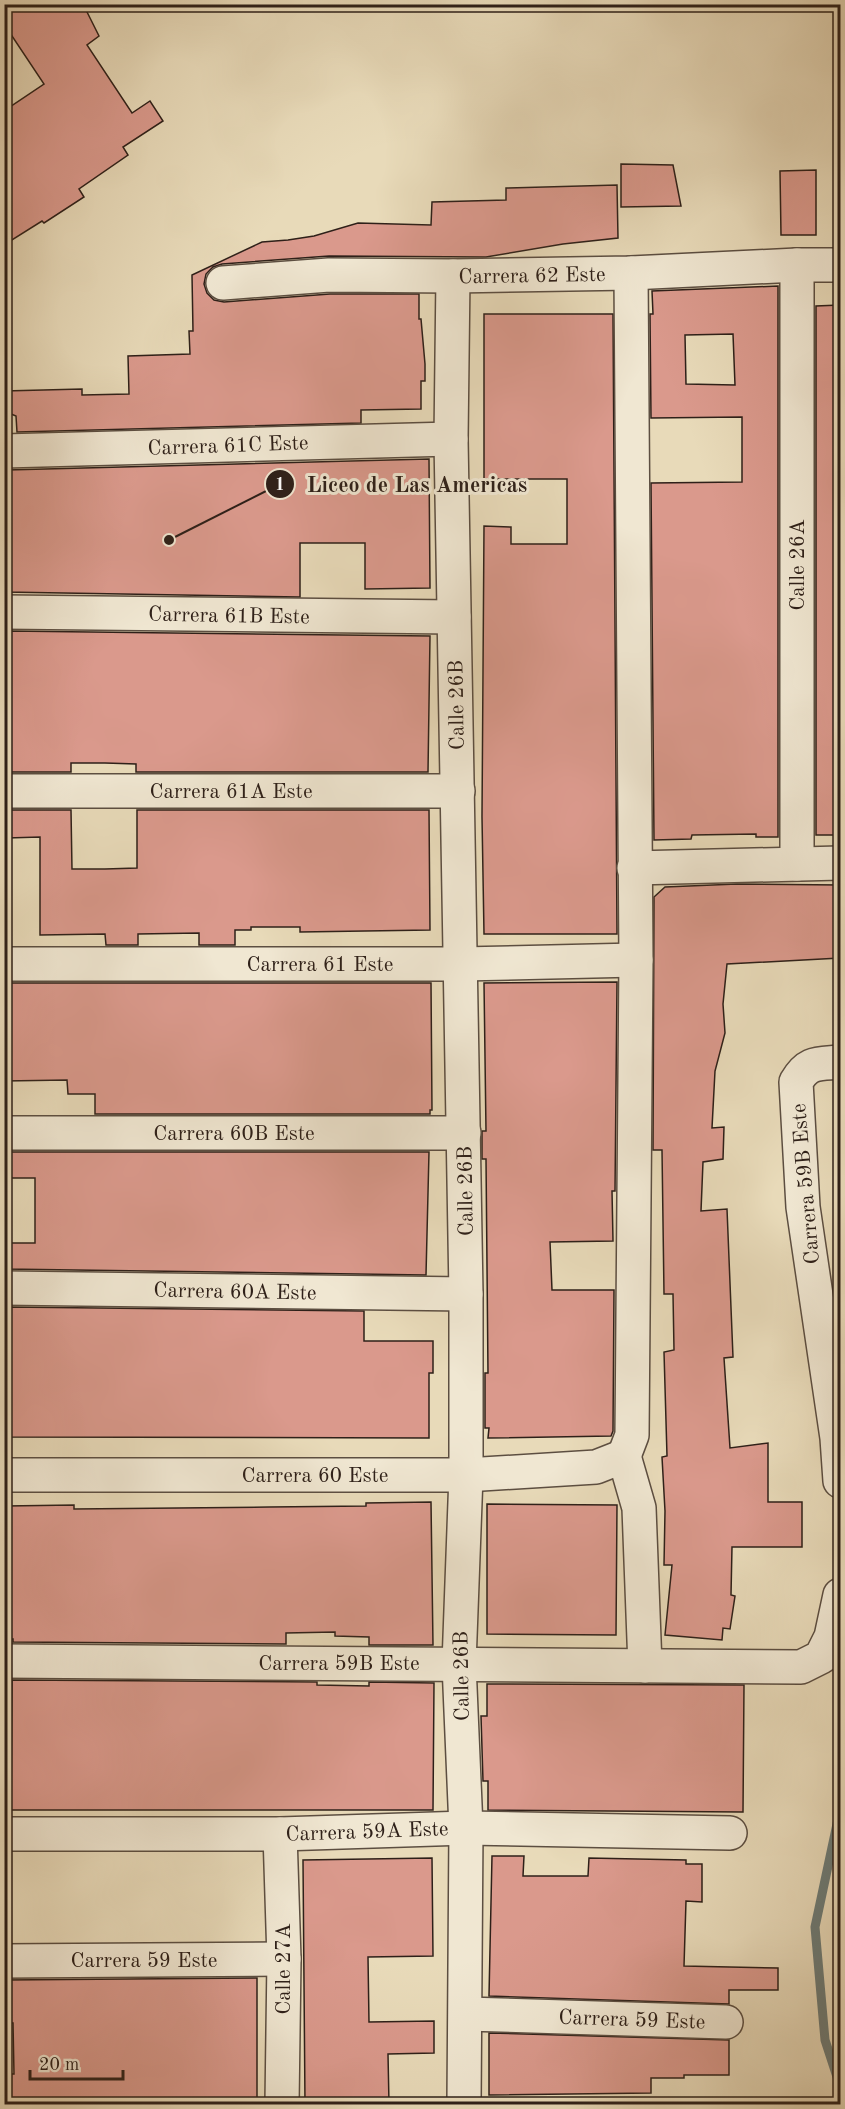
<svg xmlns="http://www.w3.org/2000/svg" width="845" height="2109" font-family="'Old Standard TT',serif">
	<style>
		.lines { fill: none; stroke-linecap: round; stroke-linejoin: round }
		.stream { stroke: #6e7c77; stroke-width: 9 }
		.building { fill: #da998c; stroke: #2e2019; stroke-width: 1.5; fill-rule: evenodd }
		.minor-casing { stroke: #5c4e41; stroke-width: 36 }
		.minor { stroke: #f0e7d2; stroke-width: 33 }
		.labels { text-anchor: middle; stroke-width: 6; stroke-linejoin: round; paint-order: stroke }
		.street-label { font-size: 21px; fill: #2e2019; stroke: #f0e7d2 }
		.leader { fill: none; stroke: #2e2019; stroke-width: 2 }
		.callout-dot { fill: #2e2019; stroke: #f0e7d2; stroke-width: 2 }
		.mark-label { font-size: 18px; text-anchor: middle; font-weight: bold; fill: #fff }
		.callout-label { font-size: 22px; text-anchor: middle; font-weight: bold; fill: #2e2019; stroke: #f0e7d2; stroke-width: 6; stroke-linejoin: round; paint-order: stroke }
	</style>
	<rect width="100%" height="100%" fill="#e8dab9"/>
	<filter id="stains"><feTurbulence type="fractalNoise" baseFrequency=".00333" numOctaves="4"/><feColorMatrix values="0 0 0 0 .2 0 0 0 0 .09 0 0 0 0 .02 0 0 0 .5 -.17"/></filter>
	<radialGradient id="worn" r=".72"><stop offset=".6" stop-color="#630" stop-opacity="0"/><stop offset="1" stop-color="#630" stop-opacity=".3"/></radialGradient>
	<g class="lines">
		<polyline class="stream" points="840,1810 815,1927 825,2040 840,2086"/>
	</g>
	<g class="building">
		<polygon points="4,4 83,4 99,36 87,45 132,113 150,101 163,121 123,147 128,155 79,189 84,197 44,223 42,221 4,245 4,111 44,84 4,24"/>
		<polygon points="621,164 673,165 681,206 621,207"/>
		<polygon points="816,170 816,235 781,235 780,171"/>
		<polygon points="617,185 618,238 563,244 486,257 329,256 222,264 213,267 206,274 204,284 207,293 214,300 224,302 330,294 419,294 419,319 421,319 425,364 425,381 421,381 421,409 361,410 361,423 17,432 16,416 4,411 4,391 82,389 82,395 129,394 128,356 190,354 189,331 193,331 192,275 262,242 288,240 314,236 358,223 431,225 432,202 506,200 506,188"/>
		<path d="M778 286V837H756V834L692 835 691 839 654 840 651 483 742 482V417L651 418 650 314H653L652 291ZM733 334 735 385 686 384 685 335Z"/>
		<polygon points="840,305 840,835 816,835 816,306"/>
		<polygon points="484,314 613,314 617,934 484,934 482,817 484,526 511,527 511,544 567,544 567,479 484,479"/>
		<polygon points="429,459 430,588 365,589 365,543 300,543 300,597 4,592 4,495 7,495 7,470"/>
		<polygon points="8,631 430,636 428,772 136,772 136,764 105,763 71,763 71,772 9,772"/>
		<polygon points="7,810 71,810 72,869 105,869 137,868 137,810 429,810 430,930 300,932 300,927 251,927 251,930 235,930 235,945 199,945 199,933 138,934 138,945 106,945 105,934 40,935 40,837 7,838"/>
		<polygon points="737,884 840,885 840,958 727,964 723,1004 725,1033 715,1071 712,1128 724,1127 723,1159 703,1162 701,1211 727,1209 733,1357 724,1358 730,1448 768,1443 768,1502 802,1502 802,1547 732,1547 731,1595 735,1596 730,1629 723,1628 722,1640 665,1635 672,1565 664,1565 665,1511 662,1457 667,1456 664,1352 674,1350 673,1294 664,1294 662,1150 653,1150 654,897 665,887"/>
		<polygon points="617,982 615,1191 612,1191 613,1241 550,1242 552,1290 614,1290 613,1431 611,1436 488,1438 489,1428 485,1428 485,1373 488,1373 486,1159 482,1159 482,1131 486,1131 484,983"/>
		<polygon points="4,983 431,983 432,1110 430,1110 430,1114 95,1114 95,1094 68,1094 67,1080 4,1081"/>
		<polygon points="4,1152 429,1152 426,1275 4,1269 4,1243 35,1243 35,1178 4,1178"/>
		<polygon points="7,1307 364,1311 364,1341 433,1341 433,1373 429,1373 429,1438 6,1437"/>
		<polygon points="431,1502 433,1645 369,1645 369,1637 335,1636 335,1632 286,1633 286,1644 13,1642 13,1639 10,1639 9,1542 6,1542 6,1506 74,1505 74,1509 269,1507 366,1506 366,1503"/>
		<polygon points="487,1504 617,1505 616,1635 487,1634"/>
		<polygon points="12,1680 317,1682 317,1685 369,1686 369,1682 434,1683 433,1810 11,1810"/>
		<polygon points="487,1684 744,1685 743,1812 488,1810 488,1781 483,1781 481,1716 487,1716"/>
		<polygon points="492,1856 524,1856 523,1876 588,1876 589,1858 686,1860 686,1864 702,1864 702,1902 686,1901 684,1966 778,1968 778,1990 729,1990 729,2004 489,1996"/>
		<polygon points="432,1858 433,1956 368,1957 369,2022 434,2021 434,2053 388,2054 389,2104 305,2104 303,1860"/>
		<polygon points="257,1978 257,2104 14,2104 14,2102 4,2102 4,2074 14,2074 13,2023 4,2023 4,1980"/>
		<polygon points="489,2033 729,2040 729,2075 684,2075 684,2078 651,2078 651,2093 489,2095"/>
	</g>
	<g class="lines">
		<defs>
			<g id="minor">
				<polyline points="453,276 451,439 466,1294 466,1475 459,1664 466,1828 464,2104"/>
				<polyline points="223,283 329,275 453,276 631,273 797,265 840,265"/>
				<polyline points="4,451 451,439"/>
				<polyline points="4,612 454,617"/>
				<polyline points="4,791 458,791"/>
				<polyline points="797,864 797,265"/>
				<polyline points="634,868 840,863"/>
				<polyline points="4,964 461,964 636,960"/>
				<path d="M840 1062C818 1064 808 1061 796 1082L803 1207 837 1438 840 1481"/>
				<polyline points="4,1133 464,1133"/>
				<polyline points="4,1288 466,1294"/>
				<polyline points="624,1456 632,1435 636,960 631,273"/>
				<polyline points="624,1456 639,1508 645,1666"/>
				<polyline points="4,1475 466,1475 596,1467 624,1456"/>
				<polyline points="4,1661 801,1667 821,1657 831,1637 840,1595"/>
				<polyline points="4,1834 280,1834 466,1828 730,1833"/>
				<polyline points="280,1834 284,1959 282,2104"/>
				<polyline points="4,1961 284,1959"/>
				<polyline points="466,2014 726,2022"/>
			</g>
		</defs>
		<use href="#minor" class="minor-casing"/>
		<use href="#minor" class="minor"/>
	</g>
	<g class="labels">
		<g class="street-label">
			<text transform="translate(532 275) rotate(-1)" y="7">Carrera 62 Este</text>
			<text transform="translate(228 445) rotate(-2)" y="7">Carrera 61C Este</text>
			<text transform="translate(797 565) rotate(-90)" y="7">Calle 26A</text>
			<text transform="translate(229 615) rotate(1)" y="7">Carrera 61B Este</text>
			<text transform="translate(456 705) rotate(-91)" y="7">Calle 26B</text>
			<text x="231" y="798">Carrera 61A Este</text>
			<text x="320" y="971">Carrera 61 Este</text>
			<text x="234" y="1140">Carrera 60B Este</text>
			<text transform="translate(805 1184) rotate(-95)" y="7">Carrera 59B Este</text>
			<text transform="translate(465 1191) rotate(-91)" y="7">Calle 26B</text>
			<text transform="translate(235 1291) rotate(1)" y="7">Carrera 60A Este</text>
			<text x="315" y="1482">Carrera 60 Este</text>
			<text x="339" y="1670">Carrera 59B Este</text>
			<text transform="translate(461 1676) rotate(-91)" y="7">Calle 26B</text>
			<text transform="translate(367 1831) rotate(-2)" y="7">Carrera 59A Este</text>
			<text x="144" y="1967">Carrera 59 Este</text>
			<text transform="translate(283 1969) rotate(-90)" y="7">Calle 27A</text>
			<text transform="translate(632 2019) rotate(2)" y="7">Carrera 59 Este</text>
		</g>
	</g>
	<path class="leader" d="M169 540L280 484"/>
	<g class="callout-dot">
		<circle cx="169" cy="540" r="6"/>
		<circle cx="280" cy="484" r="15"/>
	</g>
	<g class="mark-label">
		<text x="280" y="490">1</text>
	</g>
	<g class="callout-label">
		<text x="417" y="492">Liceo de Las Americas</text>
	</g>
	<rect width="845" height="2109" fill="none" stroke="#e8dab9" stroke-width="24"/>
	<rect x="6" y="6" width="833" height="2097" fill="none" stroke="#2e2019" stroke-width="3"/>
	<rect x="12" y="12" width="821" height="2085" fill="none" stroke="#2e2019" stroke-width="1.5"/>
	<path d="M30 2070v9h93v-9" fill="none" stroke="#2e2019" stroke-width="3"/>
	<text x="39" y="2070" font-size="18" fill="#2e2019" stroke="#f0e7d2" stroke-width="4.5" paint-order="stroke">20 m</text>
	<rect width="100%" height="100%" filter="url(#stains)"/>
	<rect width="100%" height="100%" fill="url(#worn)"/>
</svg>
